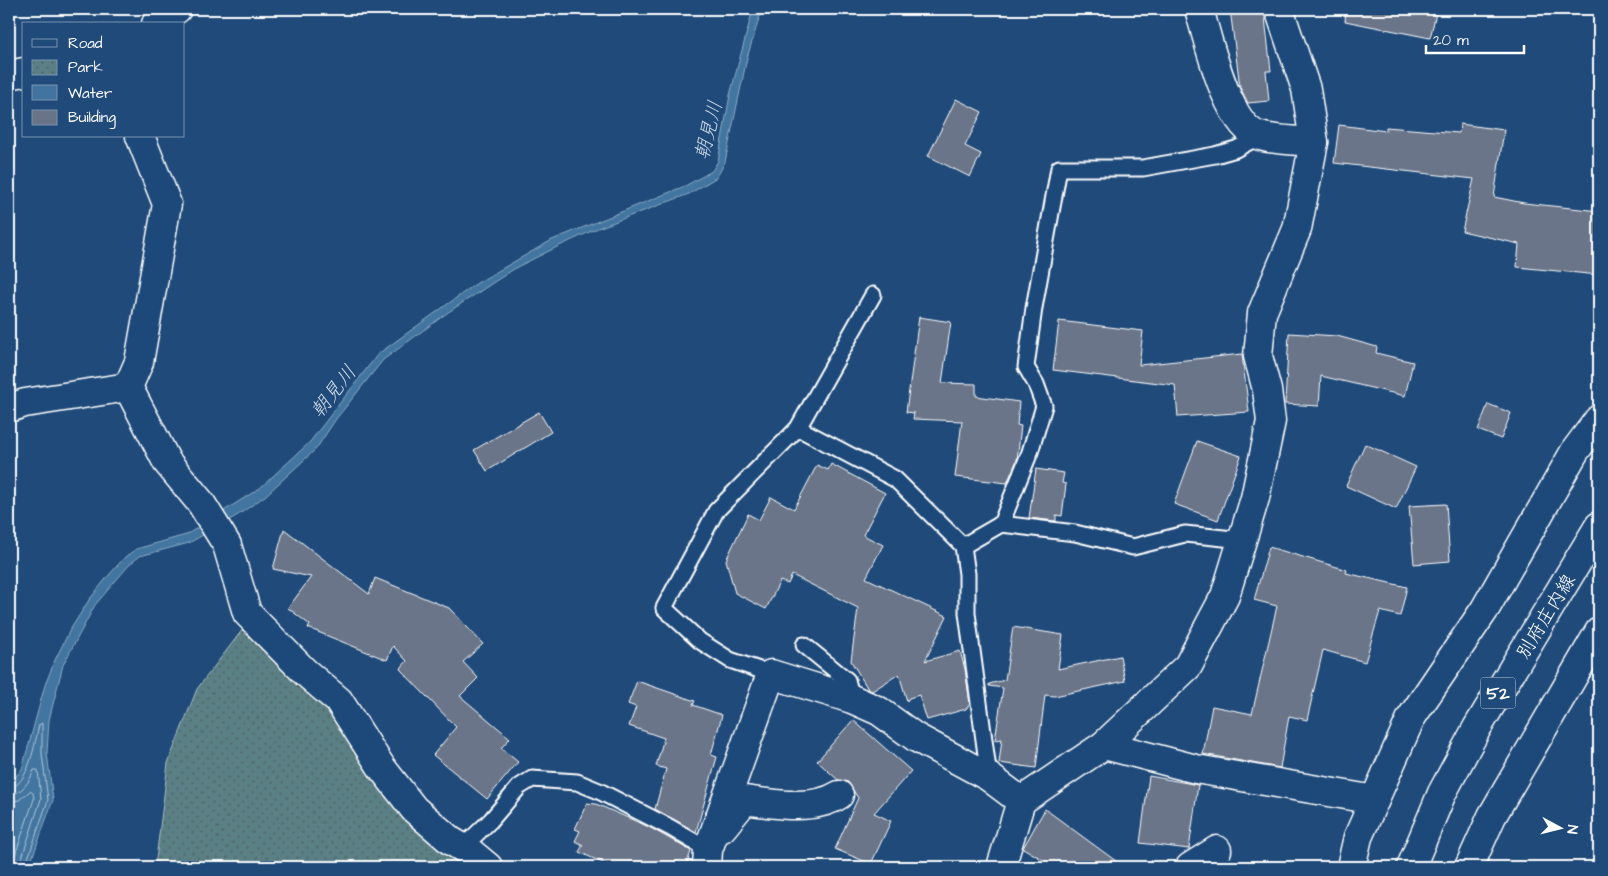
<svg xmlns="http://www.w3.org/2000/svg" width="1608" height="876" font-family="'Architects Daughter','Klee One',sans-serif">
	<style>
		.park { fill: url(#park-dots); stroke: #acbfc2 }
		.water { fill: #42749f; stroke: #8eacc5 }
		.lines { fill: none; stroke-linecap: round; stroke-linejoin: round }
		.shore { stroke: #b3c7d9; stroke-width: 1 }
		.building { fill: #6a7489; stroke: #fff }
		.lane-casing { stroke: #fff; stroke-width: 19 }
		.street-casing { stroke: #fff; stroke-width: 31 }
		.primary-casing { stroke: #fff; stroke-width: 31 }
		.lane { stroke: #1f4a7a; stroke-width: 15 }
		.street { stroke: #1f4a7a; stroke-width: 28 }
		.primary { stroke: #1f4a7a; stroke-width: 28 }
		.labels { text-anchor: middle; stroke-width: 5; stroke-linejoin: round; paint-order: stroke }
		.shield { fill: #1f4a7a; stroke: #bcc9d7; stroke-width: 1 }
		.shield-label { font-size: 18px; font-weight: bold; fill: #fff }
		.street-label { font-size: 19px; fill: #fff; stroke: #1f4a7a }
		.water-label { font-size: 20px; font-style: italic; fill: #d0dce7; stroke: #1f4a7a }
	</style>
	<defs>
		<pattern id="park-dots" width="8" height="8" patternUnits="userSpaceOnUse" patternTransform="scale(1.25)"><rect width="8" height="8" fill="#5a7f84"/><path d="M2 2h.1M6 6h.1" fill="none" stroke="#536668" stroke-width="1.8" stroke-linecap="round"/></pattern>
	</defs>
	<rect width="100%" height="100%" fill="#1f4a7a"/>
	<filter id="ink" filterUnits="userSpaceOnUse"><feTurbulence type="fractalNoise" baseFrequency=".02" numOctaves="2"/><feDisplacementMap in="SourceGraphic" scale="10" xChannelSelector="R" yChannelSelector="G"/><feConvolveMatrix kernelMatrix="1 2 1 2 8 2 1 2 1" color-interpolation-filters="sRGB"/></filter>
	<g filter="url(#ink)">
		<polygon class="park" points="243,629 342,718 417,828 467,867 155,867 168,763 197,689"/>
		<polygon class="water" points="753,9 762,9 747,58 725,162 717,177 689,194 598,228 555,248 517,267 447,313 383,360 336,419 316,449 265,496 238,515 189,543 140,556 130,564 95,605 63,665 49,720 47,753 53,800 29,867 9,867 9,785 22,769 45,685 55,660 70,630 89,600 109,575 125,557 136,549 186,535 260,488 309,443 378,354 477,283 552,240 685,186 712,171 718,161 730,95"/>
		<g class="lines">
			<g class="shore">
				<path d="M9 788C29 786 35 741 39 725L42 723V754L48 800 25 867"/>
				<path d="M9 795C22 794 30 781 34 770H38L41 799 19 867"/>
				<polyline points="9,802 19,800 30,791 33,793 34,799 11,867"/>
			</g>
		</g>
		<g class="building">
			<polygon points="1230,9 1264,9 1271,71 1266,71 1269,101 1248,103 1240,87"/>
			<polygon points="1346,9 1437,9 1430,38 1345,21"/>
			<polygon points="956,99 982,112 965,146 981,154 970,177 928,156"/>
			<polygon points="1460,124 1504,130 1494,197 1524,203 1599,211 1599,275 1517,267 1519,244 1462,231 1474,179 1334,163 1339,125 1386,131 1386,127 1459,133"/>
			<polygon points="919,317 951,322 942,383 976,384 976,396 1019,402 1017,425 1021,426 1017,460 1007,483 955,477 962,421 913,419 914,413 906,412"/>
			<polygon points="1059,321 1143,331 1139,365 1242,354 1249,412 1178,417 1175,385 1053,370"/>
			<polygon points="1289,333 1337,336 1377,347 1376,353 1413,362 1405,396 1321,376 1319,406 1285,404"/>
			<polygon points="1488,404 1511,413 1501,439 1478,430"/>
			<polygon points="539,412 551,432 487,471 474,450"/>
			<polygon points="1197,441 1241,456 1218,520 1174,504"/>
			<polygon points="1365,444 1416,467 1396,509 1346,486"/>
			<polygon points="831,464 885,493 863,535 883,545 866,578 947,616 925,661 960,651 965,669 970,704 966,709 927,720 919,695 909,698 907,701 899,674 872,691 868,689 851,661 858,608 792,575 788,584 780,581 766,609 735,593 726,560 748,514 759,520 771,497 794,509 817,465 828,470"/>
			<polygon points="1036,469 1064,473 1062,483 1066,484 1062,516 1056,515 1056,521 1029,518"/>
			<polygon points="1446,504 1450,561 1414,564 1409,506"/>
			<polygon points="284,529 369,594 375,578 449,608 483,644 463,662 478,678 460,696 510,738 501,748 518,762 487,799 433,755 456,727 400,669 407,661 393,646 387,660 308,628 310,625 288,608 311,577 273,569"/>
			<polygon points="1269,547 1347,570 1346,573 1407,587 1400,616 1380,611 1365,662 1323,650 1307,720 1289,716 1280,768 1203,754 1212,706 1252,714 1277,606 1254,600"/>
			<polygon points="1013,627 1063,635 1058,669 1120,656 1125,681 1055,696 1045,695 1036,768 999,763 1002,739 995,740 1003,688 989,686 989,684 1005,680"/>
			<polygon points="637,681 695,701 693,705 722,715 711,755 717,757 696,832 655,809 666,769 656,766 664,738 629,726 636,707 628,704"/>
			<polygon points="853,720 911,771 874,813 891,821 871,864 835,849 858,798 848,782 838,780 817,761"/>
			<polygon points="1149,776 1198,785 1189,849 1140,843"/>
			<polygon points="587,803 596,804 649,827 691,851 686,867 612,867 579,852 583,845 575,841 580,831 575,829"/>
			<polygon points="1045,809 1124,867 1055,867 1023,848"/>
		</g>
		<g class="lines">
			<defs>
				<g id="lane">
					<polyline points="798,428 895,479 963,546 967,574 967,613 989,777"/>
					<polyline points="1001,524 1030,452 1044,406 1036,384 1026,367 1034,308 1059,168 1143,168 1215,155 1236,149 1260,136"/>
					<polyline points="963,546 1001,524 1075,533 1133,547 1185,534 1243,540"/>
					<polyline points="804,645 847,680 852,699"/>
					<polyline points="771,674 730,660 700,641 664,608 716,511 798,428 873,295"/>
					<polyline points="462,848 491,820 519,787 532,779 577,782 599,791 671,828 708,850"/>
				</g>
				<g id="street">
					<path d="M1199 9C1208 39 1227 127 1260 136 1277 141 1297 140 1314 142"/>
					<polyline points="156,24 177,9"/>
					<polyline points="9,75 24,72"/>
					<polyline points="140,136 167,204 139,362 128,387 167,462 201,503 227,545 247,613 305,672 339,701 382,768 414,809 451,841 470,852 488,867"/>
					<polyline points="9,408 25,403 128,387"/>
					<polyline points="1104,745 1196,769 1375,800"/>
					<path d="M722 828 745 800C774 804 814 811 839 795"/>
					<polyline points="707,867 708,850 771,674 852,699 879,711 915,737 989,777 1021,801"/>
					<polyline points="1001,867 1021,801 1104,745 1188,666 1225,596 1255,498 1271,421 1267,390 1258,356 1262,313 1297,229 1314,142 1306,89 1279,9"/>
					<polyline points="1190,867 1217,850"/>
					<polyline points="1351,867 1358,837 1411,718 1485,609 1575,451 1599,419"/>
				</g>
				<g id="primary">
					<polyline points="1411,867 1442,793 1477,728 1599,526"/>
					<polyline points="1469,867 1492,816 1599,632"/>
				</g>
			</defs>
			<use href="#lane" class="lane-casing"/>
			<use href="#street" class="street-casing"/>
			<use href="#primary" class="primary-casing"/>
			<use href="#lane" class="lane"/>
			<use href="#street" class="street"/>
			<use href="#primary" class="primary"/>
		</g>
	</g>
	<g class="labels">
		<rect class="shield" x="1480.5" y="677.5" width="35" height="31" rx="4"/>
		<g class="shield-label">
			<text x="1498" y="699">52</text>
		</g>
		<g class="street-label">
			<text transform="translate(1545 616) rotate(-59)" y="7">別府庄内線</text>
		</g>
		<g class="water-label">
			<text transform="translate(708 130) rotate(-76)" y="7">朝見川</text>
			<text transform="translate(333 391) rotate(-52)" y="7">朝見川</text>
		</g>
	</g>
	<rect width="1608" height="876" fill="none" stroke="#1f4a7a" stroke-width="30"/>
	<rect x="15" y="15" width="1578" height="846" fill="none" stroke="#fff" stroke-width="2" filter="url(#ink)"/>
	<rect x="22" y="22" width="162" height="115" fill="#1f4a7a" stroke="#7992af"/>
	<rect x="32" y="39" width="25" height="8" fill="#1f4a7a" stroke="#7992af"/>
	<text x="68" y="48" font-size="15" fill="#ffffff">Road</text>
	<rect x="32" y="60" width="25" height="15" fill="url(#park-dots)" stroke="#7992af"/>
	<text x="68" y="72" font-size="15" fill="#ffffff">Park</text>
	<rect x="32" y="85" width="25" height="15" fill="#42749f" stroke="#7992af"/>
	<text x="68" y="98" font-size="15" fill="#ffffff">Water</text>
	<rect x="32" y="110" width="25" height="15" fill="#6a7489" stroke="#7992af"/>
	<text x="68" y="122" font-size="15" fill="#ffffff">Building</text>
	<g transform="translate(1560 828) rotate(97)" stroke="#1f4a7a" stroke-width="4" paint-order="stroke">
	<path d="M0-4L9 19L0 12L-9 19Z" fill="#ffffff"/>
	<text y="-8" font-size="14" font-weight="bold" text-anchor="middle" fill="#ffffff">N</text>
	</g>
	<path d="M1426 45v8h98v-8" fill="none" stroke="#ffffff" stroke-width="2.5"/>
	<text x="1433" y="45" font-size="15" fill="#ffffff" stroke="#1f4a7a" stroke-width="4" paint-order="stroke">20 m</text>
</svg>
